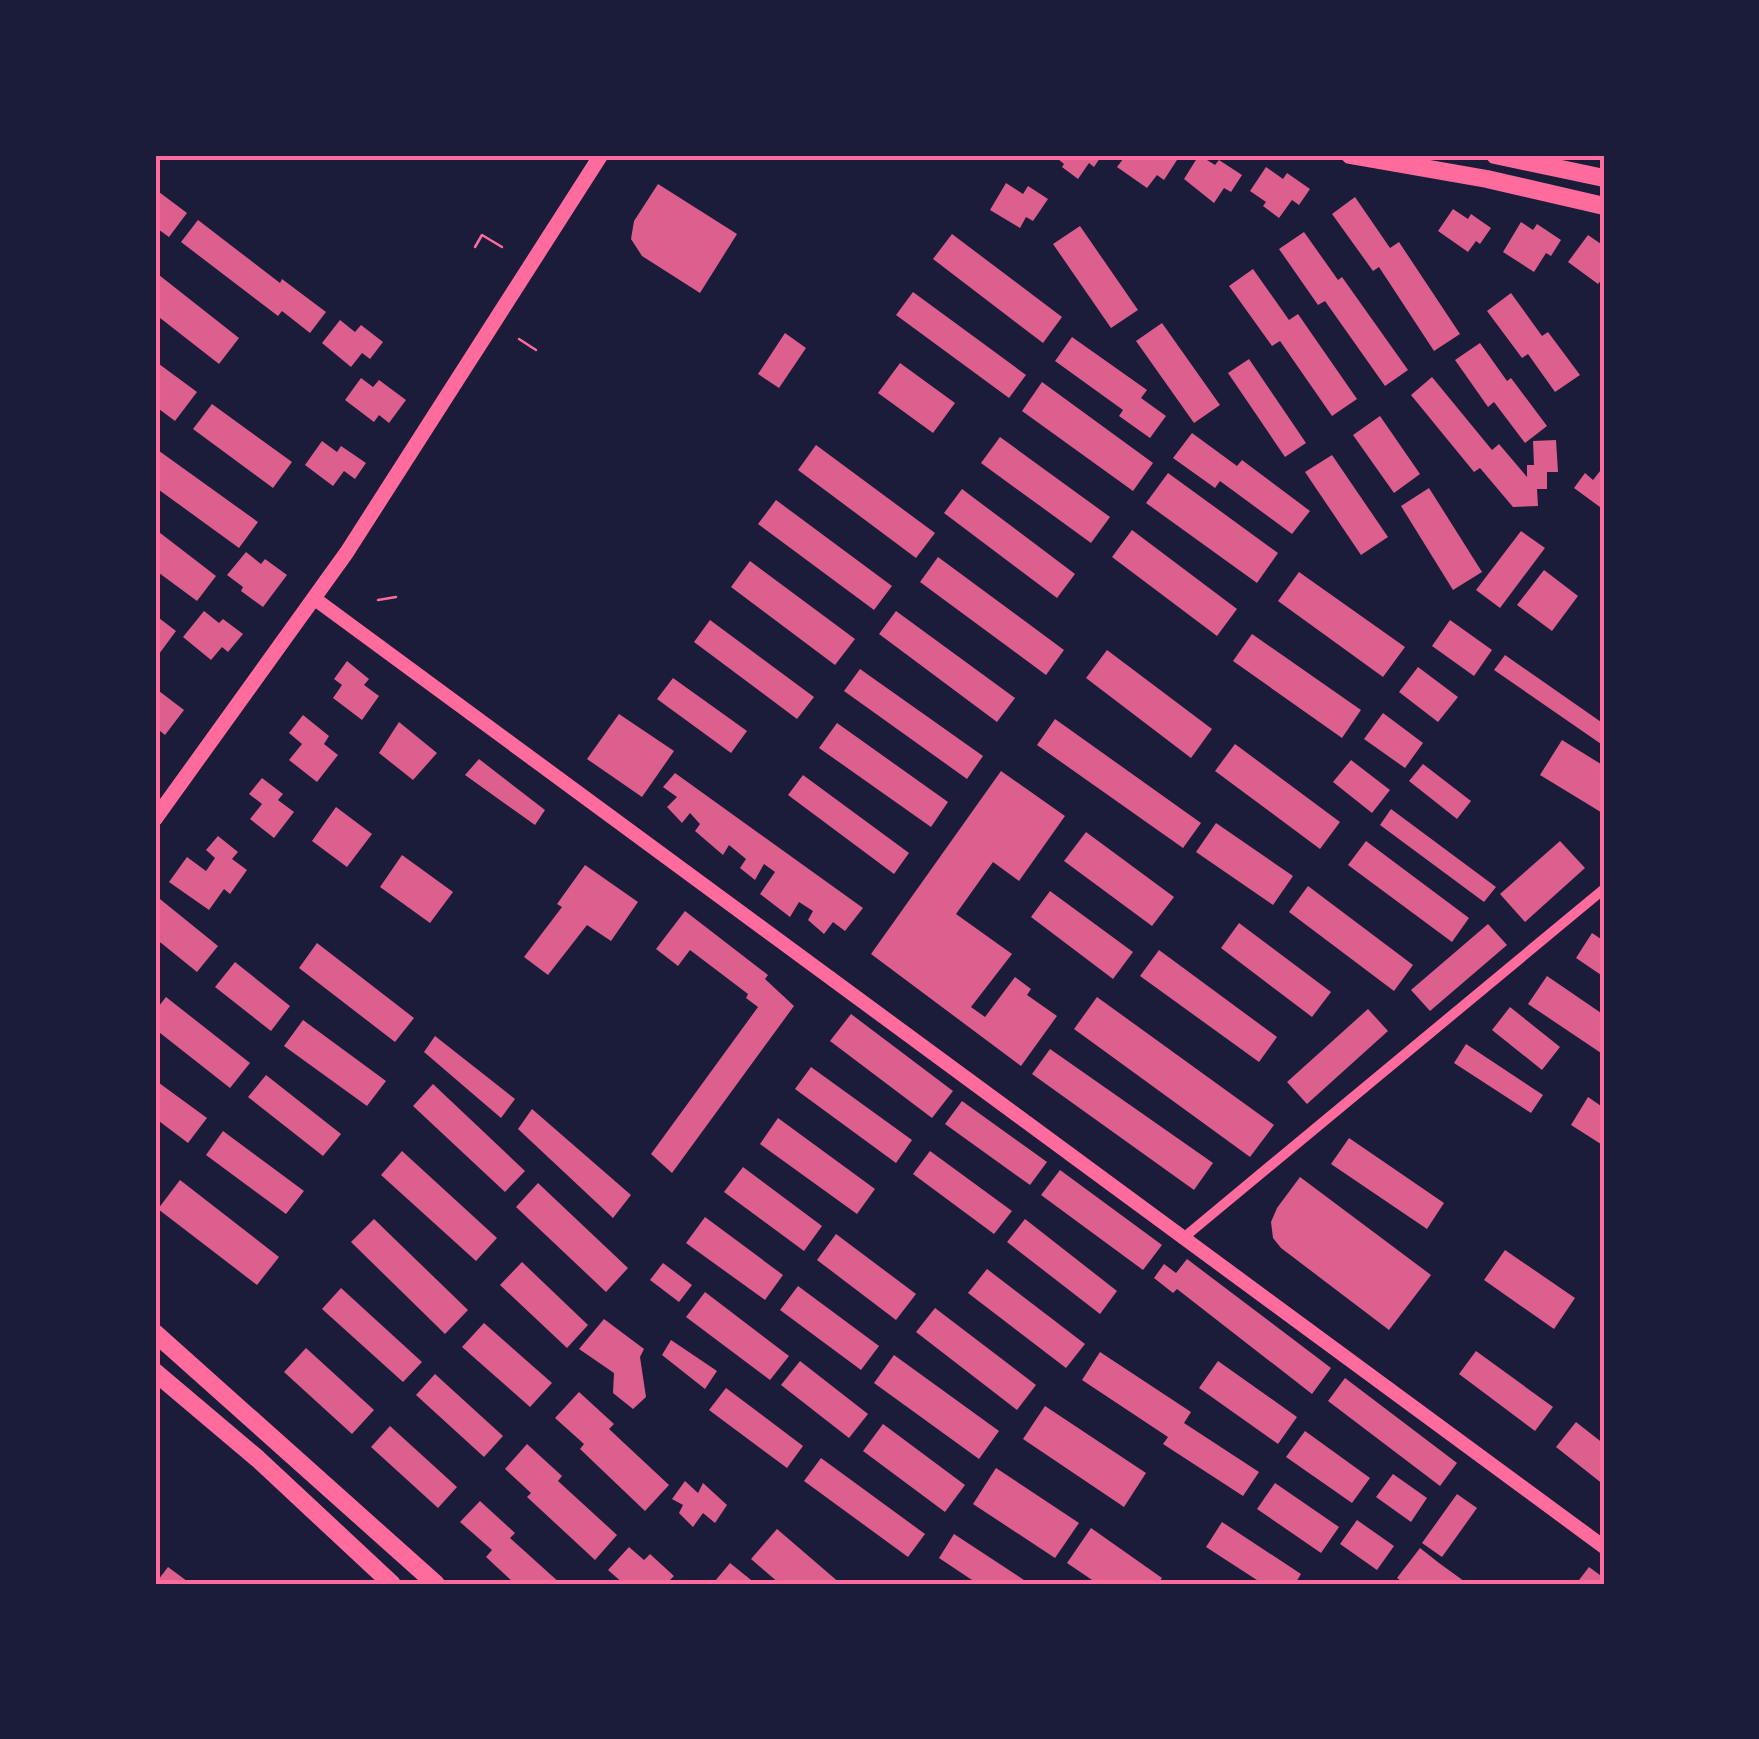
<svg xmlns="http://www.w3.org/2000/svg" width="1759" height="1739" font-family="Raleway,sans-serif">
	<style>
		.building { fill: #dd5f8e }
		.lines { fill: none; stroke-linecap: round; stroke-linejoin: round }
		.path { stroke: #ff6b9d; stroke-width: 2.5 }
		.minor { stroke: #ff6b9d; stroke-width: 10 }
		.tertiary { stroke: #ff6b9d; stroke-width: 14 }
		.secondary { stroke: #ff6b9d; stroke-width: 15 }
		.primary { stroke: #ff6b9d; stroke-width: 18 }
		.neatline { fill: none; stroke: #ff6b9d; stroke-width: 4 }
	</style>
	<rect width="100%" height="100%" fill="#1b1b3a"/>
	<g class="building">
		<polygon points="1053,155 1102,155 1094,167 1089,163 1078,179 1062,167 1064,164"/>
		<polygon points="1126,155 1169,155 1177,160 1164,180 1157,175 1147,188 1117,167"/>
		<polygon points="1199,155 1215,165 1219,160 1242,175 1231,192 1224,188 1214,203 1184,179"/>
		<polygon points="1266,167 1283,179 1287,173 1310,189 1299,205 1292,200 1279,218 1263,206 1266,202 1250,191"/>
		<polygon points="1006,183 1023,194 1028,186 1048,199 1033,221 1026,217 1020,228 990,210"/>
		<polygon points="658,184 737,234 700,293 642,256 631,239 634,221"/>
		<polygon points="155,189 187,213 169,237 155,227"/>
		<polygon points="1355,197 1390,248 1399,242 1460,334 1434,351 1379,267 1373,271 1332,214"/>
		<polygon points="1453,209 1468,219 1471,214 1491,228 1480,244 1476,241 1468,252 1438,231"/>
		<polygon points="198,220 280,283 282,279 326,312 310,333 282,311 278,316 181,242"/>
		<polygon points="1521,222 1533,230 1537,224 1561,240 1551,256 1546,253 1534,272 1503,252"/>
		<polygon points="1080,226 1138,310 1111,328 1053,244"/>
		<polygon points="1304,232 1338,280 1342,277 1408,370 1385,386 1325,301 1318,305 1279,249"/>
		<polygon points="952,234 1062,317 1043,343 933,259"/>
		<polygon points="1588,235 1601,244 1604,239 1604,277 1598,284 1568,262"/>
		<polygon points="1253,269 1289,320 1298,314 1357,399 1332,416 1280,341 1272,346 1229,286"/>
		<polygon points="159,275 239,338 219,364 155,314 155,280"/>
		<polygon points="913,292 1026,375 1009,398 896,315"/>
		<polygon points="1511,293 1542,336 1548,332 1580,375 1555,392 1528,354 1522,358 1487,311"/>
		<polygon points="340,320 355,332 361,325 383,342 370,359 362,353 351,367 322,343"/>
		<polygon points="1162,323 1220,405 1194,423 1136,341"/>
		<polygon points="785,333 806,348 779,388 758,374"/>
		<polygon points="1072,337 1147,390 1141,398 1166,416 1150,438 1119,416 1123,410 1055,361"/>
		<polygon points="1480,343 1507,381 1511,378 1547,426 1525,443 1494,402 1488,407 1455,360"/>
		<polygon points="1249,359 1306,443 1285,457 1228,373"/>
		<polygon points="155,361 197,392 175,421 155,406"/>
		<polygon points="900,363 955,403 933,433 878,393"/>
		<polygon points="1432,377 1492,450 1499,444 1527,477 1527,465 1534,465 1533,441 1556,440 1558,472 1547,472 1547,489 1537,489 1538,506 1513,507 1480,468 1474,472 1411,395"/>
		<polygon points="361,378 373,387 379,380 406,400 389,423 379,415 374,422 345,400"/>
		<polygon points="1042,382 1153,463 1133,491 1022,411"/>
		<polygon points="212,404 292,462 273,488 193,429"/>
		<polygon points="1380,416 1420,474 1394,493 1353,435"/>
		<polygon points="1192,433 1237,466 1242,460 1310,511 1292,534 1220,481 1215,488 1173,458"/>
		<polygon points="1000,437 1110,517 1091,543 981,463"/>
		<polygon points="322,441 337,452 341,446 366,463 355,479 344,471 333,486 305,465"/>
		<polygon points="816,445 935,533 916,558 798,470"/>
		<polygon points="155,448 258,522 239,548 155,487"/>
		<polygon points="1332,455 1388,537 1361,555 1305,472"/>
		<polygon points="1604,466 1604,510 1574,488 1585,473 1593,480"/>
		<polygon points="1168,473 1278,553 1257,583 1146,503"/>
		<polygon points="1429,488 1482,572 1453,590 1401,506"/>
		<polygon points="962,489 1075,574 1057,598 944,513"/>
		<polygon points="776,500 892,586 874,610 758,524"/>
		<polygon points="155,529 216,576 197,601 155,570"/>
		<polygon points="1132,530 1237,609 1217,636 1112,557"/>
		<polygon points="1521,531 1545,548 1500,608 1476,590"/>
		<polygon points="246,552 261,564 265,559 287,575 263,607 241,591 243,587 227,575"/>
		<polygon points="938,557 1064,650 1046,675 920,582"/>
		<polygon points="750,561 855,639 835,665 731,587"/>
		<polygon points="1544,570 1578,596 1552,631 1517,605"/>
		<polygon points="1299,572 1405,647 1383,677 1278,601"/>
		<polygon points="204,611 219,623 223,619 243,634 228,652 222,647 211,660 183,637"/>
		<polygon points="896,611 1015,698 997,722 879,634"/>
		<polygon points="155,615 176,631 159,654 155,651"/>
		<polygon points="710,620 814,697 797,719 694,642"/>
		<polygon points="1450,620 1492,650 1474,676 1432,646"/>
		<polygon points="1252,634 1361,710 1342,738 1233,661"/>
		<polygon points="1107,650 1212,729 1191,758 1086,678"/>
		<polygon points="1505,655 1604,724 1604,746 1494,670"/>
		<polygon points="347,661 369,679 364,685 379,696 362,720 333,698 342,685 334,679"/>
		<polygon points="1418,667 1458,697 1438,722 1399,692"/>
		<polygon points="860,669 983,756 967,779 844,691"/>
		<polygon points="673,678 747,731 731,753 657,699"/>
		<polygon points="155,688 184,710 165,735 155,727"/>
		<polygon points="1383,713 1423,743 1405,768 1364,739"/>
		<polygon points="619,714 674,751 642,797 587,759"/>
		<polygon points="303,715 329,736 324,744 338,755 317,782 289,760 302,744 289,733"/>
		<polygon points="1055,719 1201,823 1183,848 1037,745"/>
		<polygon points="399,722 437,753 413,780 379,753"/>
		<polygon points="837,723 948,802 931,827 819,748"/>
		<polygon points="1562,740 1604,766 1604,814 1540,775"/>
		<polygon points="1235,744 1340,822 1320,849 1215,771"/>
		<polygon points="479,759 545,810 535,825 465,775"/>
		<polygon points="1351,760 1390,790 1372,813 1333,782"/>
		<polygon points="1423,764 1471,801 1457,819 1409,781"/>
		<polygon points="1001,771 1065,816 1019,881 993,862 956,914 1012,954 971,1007 985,1017 1015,977 1031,989 1027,995 1057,1016 1021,1066 871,954"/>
		<polygon points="675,773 863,908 845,931 833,922 824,934 808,920 813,911 799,902 790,917 760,894 775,872 764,864 755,880 740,868 746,859 729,845 723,855 695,831 700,824 690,813 682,823 667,807 677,797 663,787"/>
		<polygon points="803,775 909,853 894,874 788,795"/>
		<polygon points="262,778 283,794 278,800 294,812 274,838 250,819 262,804 249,794"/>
		<polygon points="336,807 372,834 347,867 312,841"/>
		<polygon points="1391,809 1496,887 1484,902 1380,825"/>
		<polygon points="1216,823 1293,876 1273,905 1196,852"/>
		<polygon points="1086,832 1174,897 1152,926 1064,861"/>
		<polygon points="218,836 238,852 232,859 247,870 230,894 224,889 209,910 169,882 187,857 206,871 215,858 206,850"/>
		<polygon points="1366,841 1469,918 1452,942 1348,865"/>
		<polygon points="1560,841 1585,868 1525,922 1500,894"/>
		<polygon points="402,855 453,892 430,923 380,887"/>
		<polygon points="585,865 638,902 611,941 587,925 548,975 524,957 562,907 557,904"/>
		<polygon points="1308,886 1413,965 1394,991 1289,912"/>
		<polygon points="1050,891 1133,952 1113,979 1031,917"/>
		<polygon points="155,895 218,946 197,972 155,938"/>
		<polygon points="685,911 768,975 765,979 794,1006 672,1173 651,1154 758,1007 746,998 748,994 690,950 678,966 656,949"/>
		<polygon points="1239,923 1331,992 1312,1017 1221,948"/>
		<polygon points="1488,924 1507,945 1430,1011 1411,990"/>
		<polygon points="1592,933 1604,941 1604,977 1576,958"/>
		<polygon points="317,943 414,1018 395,1042 299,968"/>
		<polygon points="1159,950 1277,1037 1259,1062 1140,976"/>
		<polygon points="235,962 290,1006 271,1031 215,987"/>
		<polygon points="1547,976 1604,1015 1604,1055 1528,1004"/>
		<polygon points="166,997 250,1063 230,1088 155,1029 155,1011"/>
		<polygon points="1097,997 1274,1125 1250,1157 1074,1029"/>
		<polygon points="1510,1007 1560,1047 1542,1070 1492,1030"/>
		<polygon points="1368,1009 1388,1031 1307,1104 1287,1082"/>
		<polygon points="851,1014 953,1091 932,1118 830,1041"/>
		<polygon points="303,1020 386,1081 367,1106 284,1046"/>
		<polygon points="435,1036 515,1099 501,1118 424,1052"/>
		<polygon points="1466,1044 1543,1095 1531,1113 1454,1063"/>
		<polygon points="1050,1049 1213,1163 1194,1190 1032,1074"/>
		<polygon points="811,1067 912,1140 896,1163 795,1089"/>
		<polygon points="266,1075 341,1134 323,1156 248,1097"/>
		<polygon points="155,1080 207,1118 188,1143 155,1118"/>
		<polygon points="433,1084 525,1171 505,1192 413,1106"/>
		<polygon points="1588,1097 1604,1108 1604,1146 1571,1125"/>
		<polygon points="962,1101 1047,1162 1030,1185 945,1124"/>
		<polygon points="532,1109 631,1195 613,1218 518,1129"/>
		<polygon points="778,1118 875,1189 857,1214 760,1144"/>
		<polygon points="223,1131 304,1191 286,1214 206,1155"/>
		<polygon points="1349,1138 1444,1203 1427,1229 1331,1164"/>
		<polygon points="402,1151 497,1238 476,1261 381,1175"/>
		<polygon points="930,1151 1012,1211 994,1234 913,1174"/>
		<polygon points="743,1167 822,1226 804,1251 724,1192"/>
		<polygon points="1060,1170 1162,1245 1143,1270 1041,1195"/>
		<polygon points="1300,1177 1431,1275 1389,1330 1281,1248 1273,1238 1271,1222 1277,1208"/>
		<polygon points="180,1180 279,1257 257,1285 158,1209"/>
		<polygon points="538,1183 628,1268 606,1292 516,1207"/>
		<polygon points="705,1217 783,1275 765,1300 686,1243"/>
		<polygon points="374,1219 468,1310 445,1334 351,1242"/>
		<polygon points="1025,1219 1117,1291 1100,1314 1007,1242"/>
		<polygon points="836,1234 916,1294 896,1320 817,1260"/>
		<polygon points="1505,1250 1575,1298 1554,1329 1484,1280"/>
		<polygon points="1187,1259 1331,1368 1312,1394 1177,1289 1173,1293 1154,1278 1164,1264 1176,1273"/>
		<polygon points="522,1262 588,1325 567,1348 500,1285"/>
		<polygon points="663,1263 692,1285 679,1302 650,1280"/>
		<polygon points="987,1269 1085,1344 1066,1368 968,1293"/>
		<polygon points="798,1286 879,1346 861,1370 780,1310"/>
		<polygon points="341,1288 422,1362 403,1382 322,1309"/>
		<polygon points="705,1292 789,1356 770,1380 686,1317"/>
		<polygon points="935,1308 1036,1385 1017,1410 916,1332"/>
		<polygon points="604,1319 644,1349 640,1357 646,1397 633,1409 613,1393 614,1373 579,1349"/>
		<polygon points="484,1323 552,1383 530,1407 462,1347"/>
		<polygon points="671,1340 717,1371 705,1389 662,1355"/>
		<polygon points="306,1348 374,1410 352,1434 284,1372"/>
		<polygon points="1476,1351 1553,1407 1535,1431 1459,1374"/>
		<polygon points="1100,1352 1191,1412 1184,1423 1259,1472 1243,1496 1163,1444 1168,1437 1082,1380"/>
		<polygon points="894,1355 999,1431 979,1459 874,1383"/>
		<polygon points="800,1361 868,1414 849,1438 781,1385"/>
		<polygon points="1218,1361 1297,1417 1278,1444 1199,1388"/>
		<polygon points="435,1374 503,1436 484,1457 416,1395"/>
		<polygon points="1345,1378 1457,1463 1440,1486 1328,1401"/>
		<polygon points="726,1388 803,1446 787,1468 709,1410"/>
		<polygon points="579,1392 614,1424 609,1429 669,1485 645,1511 580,1449 584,1444 555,1418"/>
		<polygon points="1045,1406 1146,1473 1124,1507 1023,1439"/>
		<polygon points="1576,1422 1604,1444 1604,1485 1556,1447"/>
		<polygon points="883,1424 965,1485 945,1512 863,1451"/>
		<polygon points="390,1426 457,1487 438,1508 371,1447"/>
		<polygon points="1305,1431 1370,1478 1352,1503 1286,1457"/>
		<polygon points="527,1444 562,1476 558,1481 617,1535 595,1560 527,1497 531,1493 505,1469"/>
		<polygon points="821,1458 925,1534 908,1557 804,1481"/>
		<polygon points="996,1468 1079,1523 1055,1558 973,1504"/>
		<polygon points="1393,1474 1427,1498 1411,1522 1376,1497"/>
		<polygon points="685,1481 698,1493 703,1483 727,1505 715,1523 703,1513 693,1527 679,1513 683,1505 672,1499"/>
		<polygon points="1275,1483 1339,1527 1321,1553 1257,1509"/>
		<polygon points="1457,1494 1477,1508 1442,1557 1422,1543"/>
		<polygon points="480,1501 515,1533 510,1538 561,1584 515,1584 486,1557 492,1550 460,1522"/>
		<polygon points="1357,1520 1394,1546 1377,1570 1340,1544"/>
		<polygon points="1222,1522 1301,1574 1295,1584 1263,1584 1206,1547"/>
		<polygon points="1091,1528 1162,1578 1158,1584 1098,1584 1067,1563"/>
		<polygon points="777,1529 841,1584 780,1584 751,1559"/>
		<polygon points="954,1534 1030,1584 978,1584 939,1558"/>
		<polygon points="629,1547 644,1560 650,1554 674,1576 666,1584 624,1584 608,1570"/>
		<polygon points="1420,1548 1439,1563 1468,1584 1405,1584 1397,1578"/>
		<polygon points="730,1563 756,1584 719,1584 715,1581"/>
		<polygon points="168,1567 191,1584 155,1584"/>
		<polygon points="1589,1567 1604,1578 1604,1584 1576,1584"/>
	</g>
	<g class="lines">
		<g class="path">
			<polyline points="475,247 482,235 502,247"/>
			<polyline points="519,339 536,350"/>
			<polyline points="378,600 396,597"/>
		</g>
		<polyline class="minor" points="1182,1239 1604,889"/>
		<polyline class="tertiary" points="315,599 1604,1547"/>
		<polyline class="secondary" points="155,819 347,552 601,155"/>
		<g class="primary">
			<polyline points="1350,155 1487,179 1604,206"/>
			<polyline points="1495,155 1604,178"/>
			<polyline points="155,1333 436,1584"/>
			<polyline points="155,1372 258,1459 392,1584"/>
		</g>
	</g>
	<rect width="1759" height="1739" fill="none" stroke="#1b1b3a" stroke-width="315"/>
	<rect x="158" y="158" width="1444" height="1424" class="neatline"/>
</svg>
